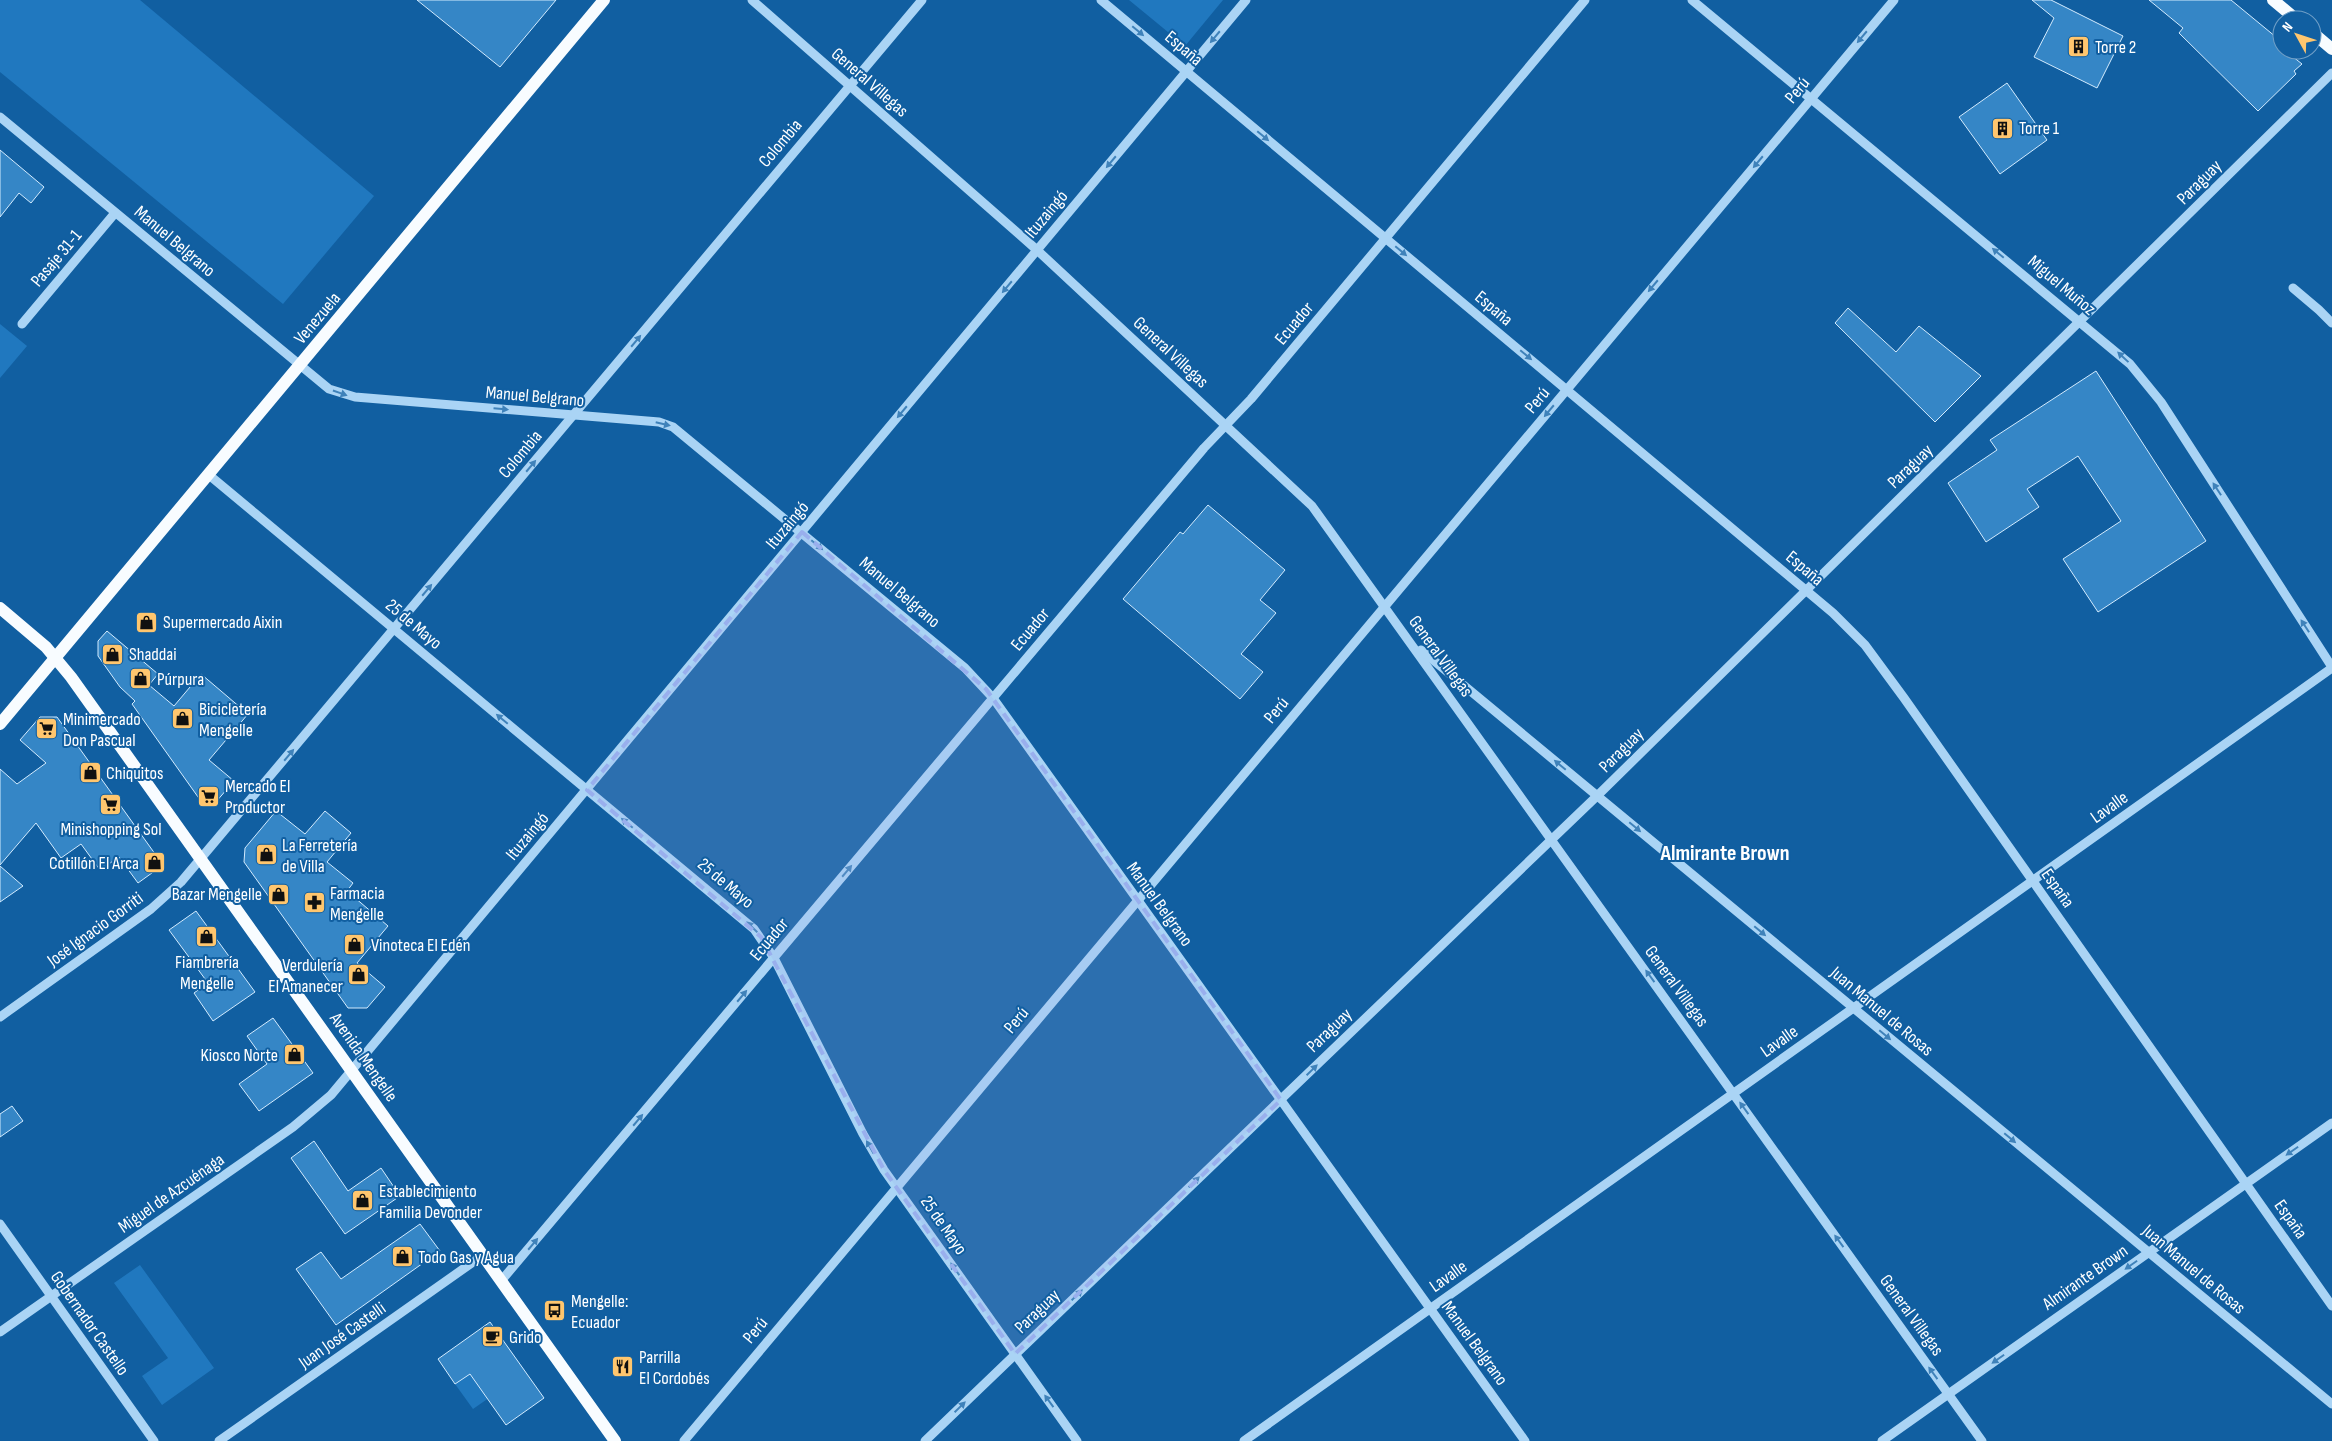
<svg xmlns="http://www.w3.org/2000/svg" width="2332" height="1441" font-family="'Sofia Sans Condensed',sans-serif">
	<style>
		.green { fill: #2078bf }
		.building { fill: #3586c6; stroke: #d3ebfe }
		.lines { fill: none; stroke-linecap: round; stroke-linejoin: round }
		.minor { stroke: #aad4f5; stroke-width: 9 }
		.major { stroke: #f8fcff; stroke-width: 12 }
		.oneway { fill: #3f82ba }
		.marked { fill: #99afed; fill-opacity: 0.2; stroke: #99afed; stroke-width: 4; stroke-dasharray: 10 6; stroke-linejoin: round }
		.labels { text-anchor: middle; stroke-width: 4; stroke-linejoin: round; paint-order: stroke }
		.poi-label { font-size: 18px; fill: #fff; stroke: #115fa1; text-anchor: start }
		.street-label { font-size: 18px; fill: #fff; stroke: #115fa1 }
		.district-label { font-size: 22px; font-weight: bold; fill: #fff; stroke: #115fa1 }
	</style>
	<rect width="100%" height="100%" fill="#115fa1"/>
	<g class="green">
		<polygon points="0,0 140,0 374,196 283,304 0,72"/>
		<polygon points="1129,0 1223,0 1185,46"/>
		<polygon points="0,324 27,346 0,378"/>
		<polygon points="140,1265 214,1368 162,1405 142,1376 168,1358 114,1283"/>
		<polygon points="508,1347 526,1372 473,1409 455,1384"/>
	</g>
	<g class="building">
		<polygon points="417,0 556,0 500,67"/>
		<polygon points="2032,0 2051,0 2123,36 2097,88 2034,57 2054,18"/>
		<polygon points="2149,0 2231,0 2282,42 2282,50 2292,50 2295,53 2292,56 2302,64 2294,71 2296,74 2258,111 2179,33 2183,28"/>
		<polygon points="2007,83 2047,140 2000,174 1959,117"/>
		<polygon points="0,150 44,187 31,203 19,193 0,217"/>
		<polygon points="1848,308 1896,352 1919,326 1981,376 1935,422 1835,323"/>
		<polygon points="2096,371 2206,541 2098,612 2063,559 2121,521 2078,456 2027,489 2039,507 1986,542 1948,483 1997,450 1990,440"/>
		<polygon points="1208,505 1285,570 1260,600 1276,613 1241,654 1263,672 1240,699 1123,599 1180,532 1183,534"/>
		<polygon points="107,631 158,674 149,685 174,706 201,674 248,714 209,760 234,781 215,803 203,804 132,704 135,701 120,687 98,656 98,641"/>
		<polygon points="40,717 57,717 163,865 138,883 119,857 100,870 81,844 61,858 36,823 0,865 0,769 17,784 46,763 20,740"/>
		<polygon points="276,811 305,834 325,811 351,833 327,862 353,883 347,891 388,926 357,963 385,987 367,1008 348,1008 244,862 245,848"/>
		<polygon points="0,866 23,886 0,902"/>
		<polygon points="196,911 255,992 213,1021 194,993 208,983 169,930"/>
		<polygon points="273,1018 313,1073 259,1111 239,1084 267,1064 247,1036"/>
		<polygon points="12,1106 23,1121 0,1137 0,1114"/>
		<polygon points="314,1141 348,1191 381,1168 400,1196 345,1234 291,1158"/>
		<polygon points="420,1224 440,1251 336,1325 296,1269 321,1252 341,1279"/>
		<polygon points="490,1322 544,1398 506,1425 470,1374 455,1384 438,1359"/>
	</g>
	<g class="lines">
		<g class="minor">
			<polyline points="752,0 1037,250 1312,506 1982,1441"/>
			<polyline points="1101,0 1833,613 1865,645 1904,698 2332,1306"/>
			<polyline points="1692,0 2130,364 2161,402 2332,667"/>
			<polyline points="0,117 329,389 355,397 659,422 673,427 965,668 993,698 1525,1441"/>
			<polyline points="2293,288 2319,310 2332,323"/>
			<polyline points="22,324 115,213"/>
			<polyline points="209,475 754,929 774,958 863,1134 884,1170 1077,1441"/>
			<polyline points="1421,650 2332,1404"/>
			<polyline points="0,1017 151,909 181,882 922,0"/>
			<polyline points="0,1224 154,1441"/>
			<polyline points="501,1281 1204,448 1251,399 1585,0"/>
			<polyline points="0,1332 293,1127 331,1095 1246,0"/>
			<polyline points="219,1441 483,1255"/>
			<polyline points="684,1441 1894,0"/>
			<polyline points="925,1441 1597,796 2332,73"/>
			<polyline points="1244,1441 2332,668"/>
			<polyline points="1882,1441 2332,1123"/>
		</g>
		<g class="major">
			<polyline points="2273,0 2297,20"/>
			<polyline points="2312,32 2332,49"/>
			<polyline points="0,608 46,647 71,677 615,1441"/>
			<polyline points="0,724 604,0"/>
		</g>
	</g>
	<defs><path id="oneway-solid" d="M-6-.8H1V-3.2L6.5 0L1 3.2V.8H-6Z" transform="scale(1.25)"/></defs>
	<g class="oneway">
		<use href="#oneway-solid" transform="translate(1138 31) rotate(40)"/>
		<use href="#oneway-solid" transform="translate(1215 37) rotate(130)"/>
		<use href="#oneway-solid" transform="translate(1862 37) rotate(130)"/>
		<use href="#oneway-solid" transform="translate(1263 136) rotate(40)"/>
		<use href="#oneway-solid" transform="translate(1111 162) rotate(130)"/>
		<use href="#oneway-solid" transform="translate(1758 162) rotate(130)"/>
		<use href="#oneway-solid" transform="translate(1401 251) rotate(40)"/>
		<use href="#oneway-solid" transform="translate(1998 253) rotate(-140)"/>
		<use href="#oneway-solid" transform="translate(1653 286) rotate(130)"/>
		<use href="#oneway-solid" transform="translate(1007 287) rotate(130)"/>
		<use href="#oneway-solid" transform="translate(636 341) rotate(-50)"/>
		<use href="#oneway-solid" transform="translate(1526 355) rotate(40)"/>
		<use href="#oneway-solid" transform="translate(2123 357) rotate(-137)"/>
		<use href="#oneway-solid" transform="translate(340 393) rotate(19)"/>
		<use href="#oneway-solid" transform="translate(501 409) rotate(5)"/>
		<use href="#oneway-solid" transform="translate(1549 411) rotate(130)"/>
		<use href="#oneway-solid" transform="translate(902 412) rotate(130)"/>
		<use href="#oneway-solid" transform="translate(663 424) rotate(13)"/>
		<use href="#oneway-solid" transform="translate(531 466) rotate(-50)"/>
		<use href="#oneway-solid" transform="translate(2217 489) rotate(-123)"/>
		<use href="#oneway-solid" transform="translate(817 545) rotate(40)"/>
		<use href="#oneway-solid" transform="translate(427 590) rotate(-50)"/>
		<use href="#oneway-solid" transform="translate(2305 626) rotate(-123)"/>
		<use href="#oneway-solid" transform="translate(502 719) rotate(-140)"/>
		<use href="#oneway-solid" transform="translate(289 755) rotate(-50)"/>
		<use href="#oneway-solid" transform="translate(1560 765) rotate(-140)"/>
		<use href="#oneway-solid" transform="translate(627 823) rotate(-140)"/>
		<use href="#oneway-solid" transform="translate(1635 827) rotate(40)"/>
		<use href="#oneway-solid" transform="translate(847 871) rotate(-50)"/>
		<use href="#oneway-solid" transform="translate(752 927) rotate(-135)"/>
		<use href="#oneway-solid" transform="translate(1760 931) rotate(40)"/>
		<use href="#oneway-solid" transform="translate(1650 976) rotate(-126)"/>
		<use href="#oneway-solid" transform="translate(742 996) rotate(-50)"/>
		<use href="#oneway-solid" transform="translate(1885 1035) rotate(40)"/>
		<use href="#oneway-solid" transform="translate(1312 1070) rotate(-44)"/>
		<use href="#oneway-solid" transform="translate(1744 1108) rotate(-126)"/>
		<use href="#oneway-solid" transform="translate(638 1120) rotate(-50)"/>
		<use href="#oneway-solid" transform="translate(2010 1138) rotate(40)"/>
		<use href="#oneway-solid" transform="translate(870 1147) rotate(-119)"/>
		<use href="#oneway-solid" transform="translate(2292 1151) rotate(145)"/>
		<use href="#oneway-solid" transform="translate(1194 1182) rotate(-44)"/>
		<use href="#oneway-solid" transform="translate(1839 1241) rotate(-126)"/>
		<use href="#oneway-solid" transform="translate(533 1244) rotate(-50)"/>
		<use href="#oneway-solid" transform="translate(2131 1265) rotate(145)"/>
		<use href="#oneway-solid" transform="translate(955 1269) rotate(-125)"/>
		<use href="#oneway-solid" transform="translate(1077 1295) rotate(-44)"/>
		<use href="#oneway-solid" transform="translate(1998 1359) rotate(145)"/>
		<use href="#oneway-solid" transform="translate(1933 1373) rotate(-126)"/>
		<use href="#oneway-solid" transform="translate(1049 1401) rotate(-126)"/>
		<use href="#oneway-solid" transform="translate(960 1407) rotate(-44)"/>
	</g>
	<path class="marked" d="M802 532 986 689 1281 1100 1015 1354 884 1170 761 937 587 790Z"/>
	<defs>
		<symbol id="building-square" viewBox="-11 -11 22 22"><rect x="-9" y="-9" width="18" height="18" rx="4" fill="#ffc66e" stroke="#115fa1"/><path d="M-4-6H4V6H1V3H-1V6H-4ZM-2.5-4.3h1.7v1.8h-1.7ZM.8-4.3h1.7v1.8H.8ZM-2.5-1h1.7V.8h-1.7ZM.8-1h1.7V.8H.8Z" fill="#111"/></symbol>
		<symbol id="shop-square" viewBox="-11 -11 22 22"><rect x="-9" y="-9" width="18" height="18" rx="4" fill="#ffc66e" stroke="#115fa1"/><path d="M-5-2.5h2.3a2.7 3.5 0 0 1 5.4 0H5L5.5 6h-11ZM-1.5-2.5h3a1.5 2.3 0 0 0-3 0Z" fill="#111"/></symbol>
		<symbol id="supermarket-square" viewBox="-11 -11 22 22"><rect x="-9" y="-9" width="18" height="18" rx="4" fill="#ffc66e" stroke="#115fa1"/><path d="M-6-5.5h2.5l.6 2H6L4.5 2H-2.5L-4.4-4H-6ZM-1.5 3.2a1.3 1.3 0 1 0 .1 0ZM3 3.2a1.3 1.3 0 1 0 .1 0Z" fill="#111"/></symbol>
		<symbol id="pharmacy-square" viewBox="-11 -11 22 22"><rect x="-9" y="-9" width="18" height="18" rx="4" fill="#ffc66e" stroke="#115fa1"/><path d="M-2-6h4v4h4v4h-4v4h-4v-4h-4v-4h4Z" fill="#111"/></symbol>
		<symbol id="bus-square" viewBox="-11 -11 22 22"><rect x="-9" y="-9" width="18" height="18" rx="4" fill="#ffc66e" stroke="#115fa1"/><path d="M-5-6H5V4H4V6H2V4H-2V6H-4V4H-5ZM-3.5-4V0h7V-4ZM-3.5 1.2v1.5H-2V1.2ZM2 1.2v1.5H3.5V1.2Z" fill="#111"/></symbol>
		<symbol id="cafe-square" viewBox="-11 -11 22 22"><rect x="-9" y="-9" width="18" height="18" rx="4" fill="#ffc66e" stroke="#115fa1"/><path d="M-5.5-4.5H6V0H3Q3 3.5 0 3.5H-2.5Q-5.5 3.5-5.5 0ZM3-3.2v2h1.7v-2ZM-6 4.5H4V6H-6Z" fill="#111"/></symbol>
		<symbol id="restaurant-square" viewBox="-11 -11 22 22"><rect x="-9" y="-9" width="18" height="18" rx="4" fill="#ffc66e" stroke="#115fa1"/><path d="M-5-6h1v4h1v-4h1v4h1v-4h1v5L-1.5 .5V6h-2V.5L-5-1ZM5-6V6H3V1.5H1.5Q1.5-4 5-6Z" fill="#111"/></symbol>
	</defs>
	<g fill-rule="evenodd">
		<use href="#building-square" x="2066" y="34" width="25" height="25"/>
		<use href="#building-square" x="1990" y="116" width="25" height="25"/>
		<use href="#shop-square" x="134" y="610" width="25" height="25"/>
		<use href="#shop-square" x="100" y="642" width="25" height="25"/>
		<use href="#shop-square" x="128" y="666" width="25" height="25"/>
		<use href="#shop-square" x="170" y="706" width="25" height="25"/>
		<use href="#supermarket-square" x="34" y="716" width="25" height="25"/>
		<use href="#shop-square" x="78" y="760" width="25" height="25"/>
		<use href="#supermarket-square" x="196" y="784" width="25" height="25"/>
		<use href="#supermarket-square" x="98" y="792" width="25" height="25"/>
		<use href="#shop-square" x="254" y="842" width="25" height="25"/>
		<use href="#shop-square" x="142" y="850" width="25" height="25"/>
		<use href="#shop-square" x="266" y="882" width="25" height="25"/>
		<use href="#pharmacy-square" x="302" y="890" width="25" height="25"/>
		<use href="#shop-square" x="194" y="924" width="25" height="25"/>
		<use href="#shop-square" x="342" y="932" width="25" height="25"/>
		<use href="#shop-square" x="346" y="962" width="25" height="25"/>
		<use href="#shop-square" x="282" y="1042" width="25" height="25"/>
		<use href="#shop-square" x="350" y="1188" width="25" height="25"/>
		<use href="#shop-square" x="390" y="1244" width="25" height="25"/>
		<use href="#bus-square" x="542" y="1298" width="25" height="25"/>
		<use href="#cafe-square" x="480" y="1324" width="25" height="25"/>
		<use href="#restaurant-square" x="610" y="1354" width="25" height="25"/>
	</g>
	<g class="labels">
		<g class="poi-label">
			<text x="2095" y="53">Torre 2</text>
			<text x="2019" y="134">Torre 1</text>
			<text x="163" y="628">Supermercado Aixin</text>
			<text x="129" y="660">Shaddai</text>
			<text x="157" y="685">Púrpura</text>
			<text x="199" y="715">Bicicletería<tspan x="199" dy="21">Mengelle</tspan></text>
			<text x="63" y="725">Minimercado<tspan x="63" dy="21">Don Pascual</tspan></text>
			<text x="106" y="779">Chiquitos</text>
			<text x="225" y="792">Mercado El<tspan x="225" dy="21">Productor</tspan></text>
			<text x="111" y="835" text-anchor="middle">Minishopping Sol</text>
			<text x="282" y="851">La Ferretería<tspan x="282" dy="21">de Villa</tspan></text>
			<text x="139" y="869" text-anchor="end">Cotillón El Arca</text>
			<text x="330" y="899">Farmacia<tspan x="330" dy="21">Mengelle</tspan></text>
			<text x="262" y="900" text-anchor="end">Bazar Mengelle</text>
			<text x="371" y="951">Vinoteca El Edén</text>
			<text x="207" y="968" text-anchor="middle">Fiambrería<tspan x="207" dy="21">Mengelle</tspan></text>
			<text x="343" y="971" text-anchor="end">Verdulería<tspan x="343" dy="21">El Amanecer</tspan></text>
			<text x="278" y="1061" text-anchor="end">Kiosco Norte</text>
			<text x="379" y="1197">Establecimiento<tspan x="379" dy="21">Familia Devonder</tspan></text>
			<text x="418" y="1263">Todo Gas y Agua</text>
			<text x="571" y="1307">Mengelle:<tspan x="571" dy="21">Ecuador</tspan></text>
			<text x="509" y="1343">Grido</text>
			<text x="639" y="1363">Parrilla<tspan x="639" dy="21">El Cordobés</tspan></text>
		</g>
		<g class="street-label">
			<text transform="translate(1184 48) rotate(40)" y="6">España</text>
			<text transform="translate(870 82) rotate(41)" y="6">General Villegas</text>
			<text transform="translate(1797 90) rotate(-50)" y="6">Perú</text>
			<text transform="translate(780 143) rotate(-50)" y="6">Colombia</text>
			<text transform="translate(2199 182) rotate(-45)" y="6">Paraguay</text>
			<text transform="translate(1046 214) rotate(-50)" y="6">Ituzaingó</text>
			<text transform="translate(175 241) rotate(40)" y="6">Manuel Belgrano</text>
			<text transform="translate(56 258) rotate(-50)" y="6">Pasaje 31-1</text>
			<text transform="translate(2062 285) rotate(40)" y="6">Miguel Muñoz</text>
			<text transform="translate(1494 308) rotate(40)" y="6">España</text>
			<text transform="translate(317 318) rotate(-50)" y="6">Venezuela</text>
			<text transform="translate(1294 323) rotate(-50)" y="6">Ecuador</text>
			<text transform="translate(1171 352) rotate(43)" y="6">General Villegas</text>
			<text transform="translate(535 396) rotate(5)" y="6">Manuel Belgrano</text>
			<text transform="translate(1537 400) rotate(-50)" y="6">Perú</text>
			<text transform="translate(520 454) rotate(-50)" y="6">Colombia</text>
			<text transform="translate(1910 466) rotate(-44)" y="6">Paraguay</text>
			<text transform="translate(787 525) rotate(-50)" y="6">Ituzaingó</text>
			<text transform="translate(1805 568) rotate(40)" y="6">España</text>
			<text transform="translate(900 592) rotate(40)" y="6">Manuel Belgrano</text>
			<text transform="translate(414 624) rotate(40)" y="6">25 de Mayo</text>
			<text transform="translate(1030 629) rotate(-50)" y="6">Ecuador</text>
			<text transform="translate(1441 656) rotate(54)" y="6">General Villegas</text>
			<text transform="translate(1276 710) rotate(-50)" y="6">Perú</text>
			<text transform="translate(1621 750) rotate(-45)" y="6">Paraguay</text>
			<text transform="translate(2109 807) rotate(-35)" y="6">Lavalle</text>
			<text transform="translate(527 836) rotate(-50)" y="6">Ituzaingó</text>
			<text transform="translate(726 883) rotate(40)" y="6">25 de Mayo</text>
			<text transform="translate(2058 888) rotate(55)" y="6">España</text>
			<text transform="translate(1160 904) rotate(54)" y="6">Manuel Belgrano</text>
			<text transform="translate(95 929) rotate(-36)" y="6">José Ignacio Gorriti</text>
			<text transform="translate(769 939) rotate(-50)" y="6">Ecuador</text>
			<text transform="translate(1677 986) rotate(54)" y="6">General Villegas</text>
			<text transform="translate(1882 1011) rotate(40)" y="6">Juan Manuel de Rosas</text>
			<text transform="translate(1016 1020) rotate(-50)" y="6">Perú</text>
			<text transform="translate(1329 1030) rotate(-44)" y="6">Paraguay</text>
			<text transform="translate(1779 1041) rotate(-35)" y="6">Lavalle</text>
			<text transform="translate(364 1057) rotate(55)" y="6">Avenida Mengelle</text>
			<text transform="translate(171 1193) rotate(-35)" y="6">Miguel de Azcuénaga</text>
			<text transform="translate(2291 1219) rotate(55)" y="6">España</text>
			<text transform="translate(944 1225) rotate(55)" y="6">25 de Mayo</text>
			<text transform="translate(2194 1269) rotate(40)" y="6">Juan Manuel de Rosas</text>
			<text transform="translate(1448 1276) rotate(-35)" y="6">Lavalle</text>
			<text transform="translate(2085 1277) rotate(-35)" y="6">Almirante Brown</text>
			<text transform="translate(1037 1311) rotate(-44)" y="6">Paraguay</text>
			<text transform="translate(1912 1315) rotate(54)" y="6">General Villegas</text>
			<text transform="translate(90 1323) rotate(55)" y="6">Gobernador Castello</text>
			<text transform="translate(755 1330) rotate(-50)" y="6">Perú</text>
			<text transform="translate(342 1335) rotate(-35)" y="6">Juan José Castelli</text>
			<text transform="translate(1475 1343) rotate(54)" y="6">Manuel Belgrano</text>
		</g>
		<g class="district-label">
			<text x="1725" y="860">Almirante Brown</text>
		</g>
	</g>
	<g transform="translate(2297 35) rotate(310)"><circle r="24" fill="#115fa1" stroke="#709fc7"/>
	<path d="M0-4L9 19L0 12L-9 19Z" fill="#ffc66e"/>
	<text y="-8" font-size="14" font-weight="bold" text-anchor="middle" fill="#ffffff">N</text>
	</g>
</svg>
